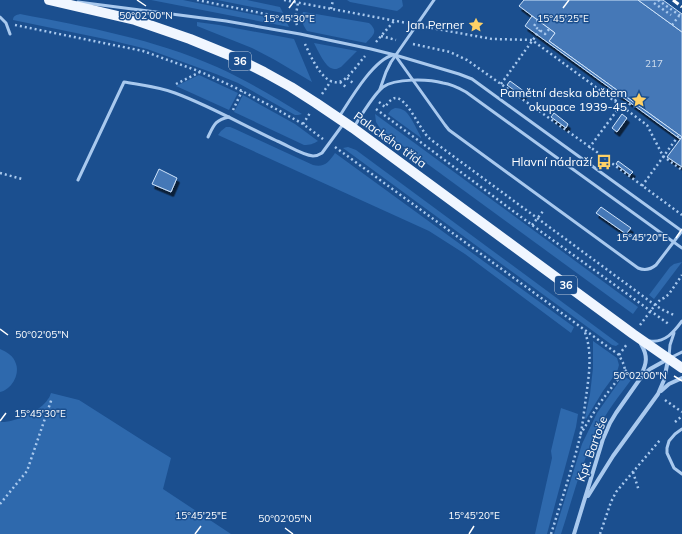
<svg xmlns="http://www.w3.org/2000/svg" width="682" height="534" font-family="Mulish,sans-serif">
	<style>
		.green { fill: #2e69ad }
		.building { fill: #4478b7; stroke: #cfe3fa; filter: url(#shadow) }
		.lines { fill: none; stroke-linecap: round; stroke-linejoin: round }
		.path { stroke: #a9c9ee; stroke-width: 2.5; stroke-dasharray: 2 3; stroke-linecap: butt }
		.lane { stroke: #a9c9ee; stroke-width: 3 }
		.street { stroke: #a9c9ee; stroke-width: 4 }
		.primary { stroke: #f0f6ff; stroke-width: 10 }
		.rail { stroke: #fff; stroke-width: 3; stroke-dasharray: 7 3; stroke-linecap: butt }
		.ticks { fill: none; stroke: #fff; stroke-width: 1.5 }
		.labels { text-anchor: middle; stroke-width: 3; stroke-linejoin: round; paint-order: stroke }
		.number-label { font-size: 10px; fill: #d0dded }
		.shield { fill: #1b4f8f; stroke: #bbcadd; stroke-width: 1 }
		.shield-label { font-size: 11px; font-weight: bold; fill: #fff }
		.poi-label { font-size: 12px; fill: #fff; stroke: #1b4f8f; text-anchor: end }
		.street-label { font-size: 12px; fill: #fff; stroke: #1b4f8f }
		.ticks-label { font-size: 10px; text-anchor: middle; fill: #fff; stroke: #1b4f8f; stroke-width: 3; stroke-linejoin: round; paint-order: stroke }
	</style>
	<defs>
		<filter id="shadow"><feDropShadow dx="2.5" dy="4.5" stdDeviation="0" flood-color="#0009"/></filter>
	</defs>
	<rect width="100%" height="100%" fill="#1b4f8f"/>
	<g class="green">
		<polygon points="151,0 183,0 286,21 289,27"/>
		<polygon points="217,0 247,0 280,7 283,13"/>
		<polygon points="347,0 402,0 403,6 400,9 397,11 350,2"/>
		<path d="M303 12H304L369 23C379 32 373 35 366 43L307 31C303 25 300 19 303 12Z"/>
		<path d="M20 14C87 27 154 39 217 67 246 80 274 97 302 114L298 115H295L238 83 216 74 147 49 105 39 13 20C13 16 16 15 20 14Z"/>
		<polygon points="197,22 219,25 294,39 312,82 275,60 252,48 197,26"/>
		<path d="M314 43 357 51 341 67C337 69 335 70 331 68 325 66 317 49 314 43Z"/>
		<polygon points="199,75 238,93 229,110 176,86"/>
		<path d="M243 95 295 124 318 141C313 144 310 145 304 145L234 112Z"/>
		<path d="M395 108C399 108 402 109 405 111 411 116 417 130 421 137V138L388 114 391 110Z"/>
		<polygon points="375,114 638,307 633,314 381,130 376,122"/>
		<path d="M226 127H230L235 129 313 165C324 168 329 162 335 153L574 327 571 333 465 254 429 231 218 135 221 131Z"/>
		<polygon points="348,147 356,150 619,344 616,346 612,345 343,148"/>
		<polygon points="682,262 654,299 649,295 670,267 674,264"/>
		<polygon points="593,341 617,358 619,365 617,372 603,391 586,419 585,418 590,394 593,368"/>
		<path d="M0 349C7 352 14 356 16 364 20 375 11 390 0 392Z"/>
		<path d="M625 377 631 380C619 396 607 411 598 429 582 461 572 500 561 534H554L582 444 597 413 621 379Z"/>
		<path d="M51 393 79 400 145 442 171 458 163 489 231 534H0V422C14 423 41 411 48 399 50 397 50 395 51 393Z"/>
		<polygon points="561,408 578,414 576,427 547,534 535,534 552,458 551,451"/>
	</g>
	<g class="building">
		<polygon points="524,0 638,0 682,32 682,167 667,157 682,137 549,41 555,33 519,6"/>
		<polygon points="638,0 663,0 682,14 682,32"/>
		<polygon points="532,16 555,33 549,41 682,137 680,139 525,26"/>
		<polygon points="510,81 525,92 522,96 507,85"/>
		<polygon points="554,113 568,124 566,128 551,117"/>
		<polygon points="622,114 627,118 617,132 612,128"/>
		<polygon points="618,161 633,172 630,175 616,164"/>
		<polygon points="159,169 177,178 171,192 152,184"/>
		<polygon points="601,207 631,228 626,234 596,213"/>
	</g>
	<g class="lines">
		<g class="path">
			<polyline points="197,0 295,20"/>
			<polyline points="284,0 407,23"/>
			<polyline points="658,0 682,17"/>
			<polyline points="654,3 671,15"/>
			<polyline points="331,9 333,0"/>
			<polyline points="538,20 534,26 545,34 550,28"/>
			<polyline points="15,25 143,51 201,72 234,87 267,104 303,124 323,139"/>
			<polyline points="297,25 295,20 298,3"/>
			<polyline points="672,25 679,16"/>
			<polyline points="426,27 492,39 532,40 647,125 663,156 682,170"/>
			<polyline points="381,36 396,40"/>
			<polyline points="376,42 394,21"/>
			<path d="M305 44C311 57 327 95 346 78 353 72 359 63 365 56"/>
			<polyline points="413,44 450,52 467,60 590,147 682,215"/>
			<polyline points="347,78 353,83"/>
			<polyline points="340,82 347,88"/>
			<polyline points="176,84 200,72"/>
			<polyline points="501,84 540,30"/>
			<polyline points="322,94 331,81"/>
			<polyline points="615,101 621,93"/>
			<path d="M379 102 385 107C388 103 392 97 397 98 408 101 418 125 425 133 427 137 430 139 434 142L655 305 663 310 674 315"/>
			<polyline points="376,109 532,225 670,325"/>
			<polyline points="626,109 632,101"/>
			<polyline points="233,110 242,91"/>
			<polyline points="303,124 310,113"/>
			<polyline points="335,147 619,355 624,365 625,370 599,404 580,435"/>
			<polyline points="589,148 621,105"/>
			<polyline points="0,173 22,179"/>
			<polyline points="642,186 679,135"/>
			<polyline points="532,225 544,210"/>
			<polyline points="640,325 655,305 661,299 664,298 669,294 682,275"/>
			<polyline points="619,355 627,344"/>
			<polyline points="625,370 632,375"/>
			<polyline points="665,400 682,412"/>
			<polyline points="675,422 682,416"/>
			<polyline points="633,472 639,491"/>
			<polyline points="0,504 27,471 52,398"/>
			<path d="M551 534C561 502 572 469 580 437 583 424 584 410 586 397 589 375 593 351 584 330"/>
			<polyline points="600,534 611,502 616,492 660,440"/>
		</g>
		<g class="lane">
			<polyline points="78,2 226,21 300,34 371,49 395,55 459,74 472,79 483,87 682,231"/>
			<polyline points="0,17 6,23 10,34"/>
			<path d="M395 55 445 125 449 130 638 268C645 271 650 270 656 265L682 231"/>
			<polyline points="380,89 386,72 391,62 434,0"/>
			<path d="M339 117C350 100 373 60 393 55"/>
			<path d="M354 127C361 116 373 95 383 87 395 78 429 79 443 83 451 84 459 88 466 92L682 248"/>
			<path d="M208 137C214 125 215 120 229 117"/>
			<path d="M78 180 124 82C141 85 159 87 175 93 210 106 243 125 277 141 287 145 302 155 313 156 317 156 319 155 322 153L344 123"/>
			<path d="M650 341C665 343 674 332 682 321"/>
			<polyline points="669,357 670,345 674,333"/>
			<polyline points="672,357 682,352"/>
			<polyline points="682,429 675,434 669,441 667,448 667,453 674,468 682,474"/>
		</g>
		<g class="street">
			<path d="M641 375C647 363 648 356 641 344"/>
			<polyline points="661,391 669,384 682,378"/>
			<polyline points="588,496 613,456 658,394 664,380 668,360"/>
			<polyline points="574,534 603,439 610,423 616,413 642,376 650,369 668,359"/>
		</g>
		<polyline class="primary" points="49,0 135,20 190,39 234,57 264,72 291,87 316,103 353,128 633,334 682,368"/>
		<polyline class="rail" points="673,0 682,7"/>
	</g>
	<path class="ticks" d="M137 0 146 6M289 8 295 0M563 8 569 0M676 238 682 229M0 329 8 335M674 376 682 381M0 421 6 413M285 528 293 534M195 534 201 526M469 534 474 526"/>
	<defs>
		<symbol id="sight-bare" viewBox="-9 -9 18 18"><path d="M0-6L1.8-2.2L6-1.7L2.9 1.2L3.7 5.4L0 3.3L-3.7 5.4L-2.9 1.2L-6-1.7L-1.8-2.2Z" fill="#ffd166" stroke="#1b4f8f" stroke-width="2.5" paint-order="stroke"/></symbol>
		<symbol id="bus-bare" viewBox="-9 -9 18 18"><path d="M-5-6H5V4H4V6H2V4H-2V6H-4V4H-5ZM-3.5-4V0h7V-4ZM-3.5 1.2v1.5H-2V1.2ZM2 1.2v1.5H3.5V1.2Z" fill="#ffd166" stroke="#1b4f8f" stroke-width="2.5" paint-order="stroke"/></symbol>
	</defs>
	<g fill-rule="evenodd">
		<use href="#sight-bare" x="465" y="14" width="22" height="22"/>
		<use href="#sight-bare" x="628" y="89" width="22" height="22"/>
		<use href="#bus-bare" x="593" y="151" width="22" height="22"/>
	</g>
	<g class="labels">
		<g class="number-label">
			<text x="654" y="67">217</text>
		</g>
		<g class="shield">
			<rect x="229" y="52" width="22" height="18" rx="3"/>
			<rect x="555" y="276" width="22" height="18" rx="3"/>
		</g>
		<g class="shield-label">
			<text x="240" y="65">36</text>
			<text x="566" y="289">36</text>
		</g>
		<g class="poi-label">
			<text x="464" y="29">Jan Perner</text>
			<text x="627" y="97">Pamětní deska obětem<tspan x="627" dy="14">okupace 1939-45</tspan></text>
			<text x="592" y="166">Hlavní nádraží</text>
		</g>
		<g class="street-label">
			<text transform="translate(390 140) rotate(36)" y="4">Palackého třída</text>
			<text transform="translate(592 449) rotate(-70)" y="4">Kpt. Bartoše</text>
		</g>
	</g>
	<g class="ticks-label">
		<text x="146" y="19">50°02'00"N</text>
		<text x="289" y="22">15°45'30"E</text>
		<text x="563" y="22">15°45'25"E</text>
		<text x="642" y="241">15°45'20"E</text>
		<text x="42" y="338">50°02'05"N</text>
		<text x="640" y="379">50°02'00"N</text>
		<text x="40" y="417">15°45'30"E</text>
		<text x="201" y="519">15°45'25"E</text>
		<text x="474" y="519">15°45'20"E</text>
		<text x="285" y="522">50°02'05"N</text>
	</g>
</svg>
